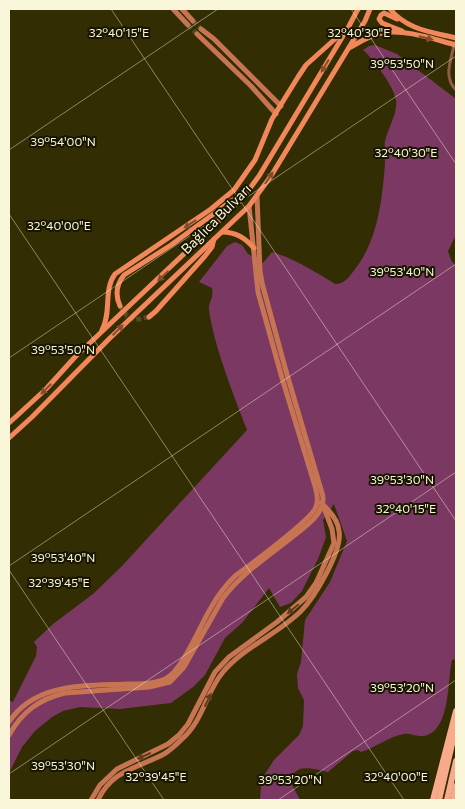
<svg xmlns="http://www.w3.org/2000/svg" width="465" height="809" font-family="Commissioner,sans-serif">
	<style>
		.forest { fill: #7b3863 }
		.lines { fill: none; stroke-linecap: round; stroke-linejoin: round }
		.secondary-tunnel { stroke: #504b22; stroke-width: 5; stroke-dasharray: 5 2.5; stroke-linecap: butt }
		.primary-tunnel { stroke: #504b22; stroke-width: 5; stroke-dasharray: 5 2.5; stroke-linecap: butt }
		.street { stroke: #8f5c46; stroke-width: 3 }
		.secondary { stroke: #c77452; stroke-width: 5 }
		.primary { stroke: #f1875a; stroke-width: 5 }
		.highway { stroke: #f8ab8b; stroke-width: 6 }
		.oneway { fill: #844e2e }
		.oneway2 { fill: #5e3b21 }
		.ticks { fill: none; stroke: #f9f6da; stroke-width: 1; stroke-opacity: 0.45 }
		.labels { text-anchor: middle; stroke-width: 4; stroke-linejoin: round; paint-order: stroke }
		.street-label { font-size: 14px; fill: #f9f6da; stroke: #181501 }
		.ticks-label { font-size: 12px; text-anchor: middle; fill: #f9f6da; stroke: #181501; stroke-width: 4; stroke-linejoin: round; paint-order: stroke }
	</style>
	<rect width="100%" height="100%" fill="#322d02"/>
	<path class="forest" d="M375 45 397 54 456 99V235L448 251 451 260 456 266V659L452 660C447 681 451 731 424 736 417 737 410 733 404 734 390 736 375 748 361 752L358 750 353 751 328 772C317 770 292 761 292 782 292 787 298 795 300 800H260L261 786 265 774 274 760 299 735 303 726 304 700 298 688 297 674 301 662 305 620 330 582 347 541 334 504 323 520 326 537 318 559 302 591 291 603 280 607 269 588 242 623 225 638 205 675 193 687 171 703 120 709 80 707 63 711 52 717 35 731 22 747 9 773V700L13 702 36 656 37 647 34 642 53 624 93 594 122 566 247 430C234 396 214 346 209 310 208 303 214 299 212 288L199 282 227 246 235 242 242 245 248 254 263 263 272 252C295 259 314 271 335 284 345 284 349 277 355 269 378 240 382 200 385 164 385 156 384 148 385 141 388 128 398 113 396 100 394 87 373 58 363 50L369 46Z"/>
	<g class="lines">
		<g class="secondary-tunnel">
			<polyline points="193,21 201,29"/>
			<polyline points="188,25 197,34"/>
		</g>
		<polyline class="primary-tunnel" points="120,306 127,316 135,320 149,317"/>
		<path class="street" d="M454 45C451 61 443 77 456 90"/>
		<g class="secondary">
			<polyline points="173,9 188,25"/>
			<polyline points="182,9 193,21"/>
			<polyline points="201,29 214,39 281,106"/>
			<polyline points="197,34 251,86 276,114"/>
			<path d="M9 722C35 682 86 686 127 684 140 684 154 684 165 679 182 672 201 623 212 606 218 595 226 585 235 576 249 566 309 521 315 509 319 502 317 494 315 486L282 378 258 292 249 206"/>
			<path d="M9 735C22 712 39 699 65 693L149 687 170 682 184 667 223 598C241 574 267 557 291 538 300 531 310 524 317 515 322 508 325 501 322 493L286 371 262 283 260 271 257 196"/>
			<polyline points="91,800 100,785 117,769 168,744 179,735 188,724 215,672 229,657 277,622 306,597 316,583 334,543 332,529 323,505"/>
			<path d="M98 800C112 770 138 768 164 754 171 750 177 744 182 739 203 721 206 692 223 672 244 647 278 634 301 611 314 598 343 550 339 531 338 520 329 510 321 503"/>
		</g>
		<g class="primary">
			<path d="M390 9C407 30 432 32 456 38"/>
			<polyline points="397,19 384,13 381,15 379,19 382,23 402,31"/>
			<path d="M349 48C360 42 370 35 382 33 406 29 433 39 456 45"/>
			<path d="M222 232C236 232 245 238 254 248"/>
			<path d="M120 306C115 295 116 285 124 275L171 245 245 191"/>
			<polyline points="149,317 156,311 205,256 212,247 214,239"/>
			<path d="M102 330C112 312 103 290 115 274L211 209 234 190 255 160 272 119 298 77 306 65 345 30"/>
			<polyline points="9,423 46,389 75,357 242,199 259,176 349,26 358,9"/>
			<polyline points="9,438 32,417 110,338 249,206 271,176 365,21 370,9"/>
		</g>
		<g class="highway">
			<polyline points="433,800 456,711"/>
			<polyline points="439,800 456,727"/>
			<polyline points="447,800 456,761"/>
			<polyline points="453,800 456,786"/>
		</g>
	</g>
	<defs><path id="oneway-solid" d="M-6-.8H1V-3.2L6.5 0L1 3.2V.8H-6Z" transform="scale(1.25)"/></defs>
	<g class="oneway">
		<use href="#oneway-solid" transform="translate(426 38) rotate(14)"/>
		<use href="#oneway-solid" transform="translate(325 66) rotate(121)"/>
		<use href="#oneway-solid" transform="translate(269 178) rotate(-57)"/>
		<use href="#oneway-solid" transform="translate(190 224) rotate(146)"/>
		<use href="#oneway-solid" transform="translate(163 276) rotate(137)"/>
		<use href="#oneway-solid" transform="translate(118 330) rotate(-44)"/>
		<use href="#oneway-solid" transform="translate(46 389) rotate(135)"/>
	</g>
	<g class="oneway2">
		<use href="#oneway-solid" transform="translate(293 609) rotate(140)"/>
		<use href="#oneway-solid" transform="translate(208 700) rotate(-64)"/>
		<use href="#oneway-solid" transform="translate(144 756) rotate(156)"/>
	</g>
	<path class="ticks" d="M111 9 456 521M351 9 456 164M9 150 218 9M9 214 404 800M9 358 456 56M9 566 456 264M9 570 164 800M9 774 456 472M278 800 456 680"/>
	<g class="labels">
		<g class="street-label">
			<text transform="translate(216 219) rotate(-45)" y="5">Bağlıca Bulvarı</text>
		</g>
	</g>
	<g class="ticks-label">
		<text x="119" y="37">32°40'15"E</text>
		<text x="359" y="37">32°40'30"E</text>
		<text x="402" y="68">39°53'50"N</text>
		<text x="63" y="146">39°54'00"N</text>
		<text x="406" y="157">32°40'30"E</text>
		<text x="59" y="230">32°40'00"E</text>
		<text x="402" y="276">39°53'40"N</text>
		<text x="63" y="354">39°53'50"N</text>
		<text x="402" y="484">39°53'30"N</text>
		<text x="406" y="513">32°40'15"E</text>
		<text x="63" y="562">39°53'40"N</text>
		<text x="59" y="587">32°39'45"E</text>
		<text x="402" y="692">39°53'20"N</text>
		<text x="63" y="770">39°53'30"N</text>
		<text x="156" y="781">32°39'45"E</text>
		<text x="396" y="781">32°40'00"E</text>
		<text x="290" y="784">39°53'20"N</text>
	</g>
	<rect width="465" height="809" fill="none" stroke="#f9f6da" stroke-width="20"/>
</svg>
